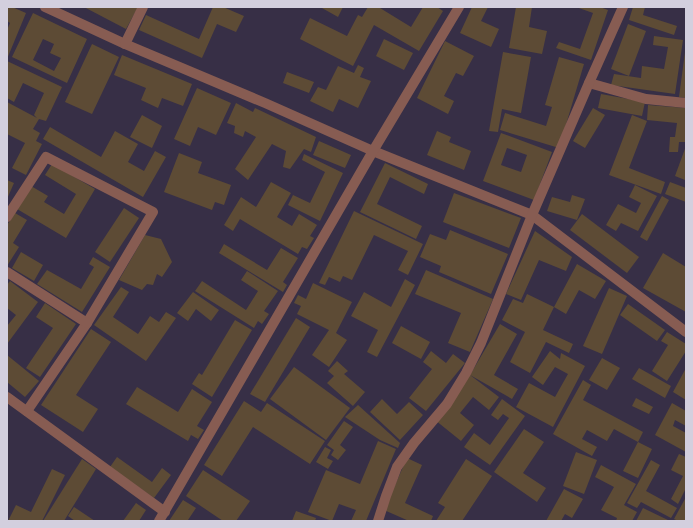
<svg xmlns="http://www.w3.org/2000/svg" width="693" height="528" font-family="Ubuntu,sans-serif">
	<style>
		.building { fill: #5d4b35; fill-rule: evenodd }
		.lines { fill: none; stroke-linecap: round; stroke-linejoin: round }
		.minor { stroke: #875c52; stroke-width: 10 }
	</style>
	<rect width="100%" height="100%" fill="#372f46"/>
	<g class="building">
		<polygon points="7,7 12,7 26,13 7,59 7,30 10,23 7,21"/>
		<polygon points="84,7 138,7 126,29"/>
		<polygon points="213,7 223,7 244,16 236,32 217,24 202,58 139,30 146,15 199,39"/>
		<polygon points="323,7 343,7 338,17 322,8"/>
		<polygon points="368,7 381,7 380,8 411,27 423,7 437,7 443,11 419,51 374,25 353,66 300,39 310,18 347,36 358,15 362,17"/>
		<polygon points="472,7 488,7 481,21 499,29 491,47 460,33"/>
		<polygon points="516,7 532,7 529,27 547,31 542,54 509,48"/>
		<polygon points="576,7 600,7 608,10 591,60 556,48 559,42 580,49 593,13"/>
		<polygon points="633,7 645,7 643,15 677,26 674,35 629,20"/>
		<path d="M33 13 87 39 67 83 12 57ZM43 39 54 44 50 53 61 58 54 71 33 60Z"/>
		<polygon points="628,24 646,31 629,76 611,69"/>
		<polygon points="654,36 683,40 675,94 611,85 614,74 641,78 642,66 664,69 668,47 653,45"/>
		<polygon points="384,39 413,53 404,70 376,56"/>
		<polygon points="445,41 474,56 463,76 456,73 444,96 454,101 448,114 417,98"/>
		<polygon points="92,44 119,57 92,114 65,102"/>
		<polygon points="503,52 531,57 521,113 502,109 498,132 489,131"/>
		<polygon points="685,52 686,52 686,98 679,97"/>
		<polygon points="122,55 192,84 183,106 162,98 158,108 141,100 146,88 114,75"/>
		<polygon points="559,57 584,64 559,148 500,130 505,113 546,126 552,107 545,105"/>
		<polygon points="7,61 62,87 46,121 39,119 33,129 40,133 36,141 42,144 26,175 12,168 25,143 7,134 7,102 37,118 34,115 44,93 23,83 14,102 7,98"/>
		<polygon points="358,65 364,68 360,77 371,81 358,108 339,99 333,112 310,101 318,87 326,90 338,66 354,73"/>
		<polygon points="287,72 314,82 309,93 283,83"/>
		<polygon points="197,88 231,103 216,135 198,127 190,146 174,139"/>
		<polygon points="601,94 645,102 642,116 598,108"/>
		<polygon points="236,103 253,112 255,108 316,137 311,152 304,149 290,169 283,167 286,151 272,144 248,180 235,169 256,137 245,131 243,137 234,133 235,126 227,123"/>
		<polygon points="648,105 686,108 686,142 679,142 678,152 669,152 670,137 675,137 677,123 647,120"/>
		<polygon points="593,108 605,115 585,148 573,141"/>
		<polygon points="142,115 162,126 152,148 130,137"/>
		<polygon points="632,115 647,121 629,168 665,182 661,194 609,175"/>
		<polygon points="50,127 101,157 115,131 138,144 128,162 144,171 155,151 166,157 143,197 43,139"/>
		<polygon points="437,131 451,137 449,142 471,151 464,170 427,155"/>
		<path d="M501 133 552 152 534 200 483 181ZM507 148 527 155 521 172 501 165Z"/>
		<polygon points="319,141 351,155 345,168 313,155"/>
		<polygon points="686,146 686,178 685,180 675,176"/>
		<polygon points="179,153 202,162 198,173 231,185 224,205 215,202 212,210 164,192"/>
		<polygon points="304,154 343,173 320,221 288,205 293,195 310,203 325,172 302,160"/>
		<polygon points="385,163 428,184 424,194 390,177 377,204 422,226 416,239 360,212"/>
		<polygon points="52,164 95,189 66,238 17,209 31,186 48,196 44,202 64,214 76,194 45,175"/>
		<polygon points="7,180 14,183 7,199"/>
		<polygon points="271,182 291,193 277,217 292,226 299,214 317,225 310,236 314,238 307,249 302,247 298,254 240,219 233,231 224,225 241,197 256,207"/>
		<polygon points="670,182 686,188 686,202 665,194"/>
		<polygon points="635,185 657,196 638,231 621,223 616,231 606,225 618,204 636,213 641,203 629,197"/>
		<polygon points="454,193 521,218 509,248 443,222"/>
		<polygon points="572,195 585,199 577,220 547,211 552,197 570,202"/>
		<polygon points="662,196 669,200 647,241 640,237"/>
		<polygon points="124,208 139,218 110,262 95,252"/>
		<polygon points="354,211 423,244 408,275 398,270 408,251 374,235 352,280 343,276 340,282 329,277 325,285 319,283"/>
		<polygon points="15,213 27,220 13,243 19,247 7,266 7,225"/>
		<polygon points="582,214 639,257 627,273 570,230"/>
		<polygon points="450,230 508,254 491,294 439,272 441,266 420,257 430,234 446,240"/>
		<polygon points="535,231 572,257 566,271 539,260 521,300 506,294"/>
		<polygon points="145,235 161,239 172,262 162,277 157,274 153,285 147,284 142,290 119,280"/>
		<polygon points="224,244 267,270 281,248 298,258 283,282 287,285 283,292 219,253"/>
		<polygon points="21,252 43,265 34,281 12,268"/>
		<polygon points="663,253 686,267 686,312 643,288"/>
		<polygon points="93,257 110,267 82,312 37,284 47,270 81,289 94,267 89,264"/>
		<polygon points="577,264 606,281 595,299 579,290 566,314 554,307"/>
		<polygon points="426,270 493,299 470,352 448,343 461,313 415,294"/>
		<polygon points="247,271 278,291 264,311 269,314 262,324 258,321 254,328 195,291 202,281 246,310 258,291 241,280"/>
		<polygon points="405,279 415,285 377,357 367,352 378,330 351,316 364,292 391,307"/>
		<polygon points="10,281 38,302 7,344 7,326 16,315 7,308 7,285"/>
		<polygon points="313,283 352,302 336,333 347,340 329,367 312,355 329,330 297,314 301,306 294,303 298,295 306,299"/>
		<polygon points="121,287 129,292 113,317 138,334 150,316 159,322 166,312 176,318 146,361 94,325"/>
		<polygon points="609,288 627,296 602,354 583,346"/>
		<polygon points="193,292 219,310 211,321 196,309 188,321 177,313"/>
		<polygon points="527,294 554,307 543,330 573,344 569,353 546,342 530,373 510,362 525,332 502,320 513,299 523,303"/>
		<polygon points="45,303 76,324 40,377 26,368 53,328 36,317"/>
		<polygon points="628,304 665,330 657,341 620,315"/>
		<polygon points="296,318 310,327 265,402 250,394"/>
		<polygon points="235,320 252,330 212,397 192,384 199,373 202,375"/>
		<polygon points="500,324 517,334 494,375 518,389 512,399 470,375 499,397 489,410 473,397 460,413 474,425 461,441 435,420 470,375"/>
		<polygon points="401,326 430,342 421,359 392,343"/>
		<polygon points="91,329 111,342 76,395 98,409 83,432 41,405"/>
		<polygon points="667,332 686,344 686,351 667,381 652,371 668,345 661,341"/>
		<polygon points="431,351 446,363 453,354 465,363 426,411 409,398 432,369 423,362"/>
		<polygon points="550,351 560,359 561,353 585,366 553,427 516,407 529,383 555,397 568,374 555,367 543,385 532,377"/>
		<polygon points="7,355 39,381 25,397 7,382"/>
		<polygon points="602,358 620,368 607,390 589,380"/>
		<polygon points="337,361 348,371 344,374 365,392 353,406 327,383 334,376 328,371"/>
		<polygon points="294,367 350,408 326,440 270,399"/>
		<polygon points="639,368 671,386 665,398 632,379"/>
		<polygon points="686,368 686,400 673,392"/>
		<polygon points="583,380 591,385 583,400 643,432 638,442 652,449 638,478 623,471 638,442 614,429 607,441 587,430 582,439 597,447 592,456 553,434"/>
		<polygon points="137,387 178,412 192,389 212,402 197,426 204,430 198,439 191,435 188,441 126,404"/>
		<polygon points="636,398 653,407 649,414 632,406"/>
		<polygon points="382,399 397,414 409,402 423,415 400,440 370,412"/>
		<polygon points="502,399 525,416 490,465 464,447 474,433 490,445 509,418 503,414 498,420 491,415"/>
		<polygon points="244,401 261,412 267,403 325,441 310,464 253,427 222,476 204,465"/>
		<polygon points="672,403 686,411 686,426 675,420 673,426 686,433 686,452 655,435"/>
		<polygon points="358,405 400,443 398,448 380,440 345,417"/>
		<polygon points="344,421 353,427 340,445 346,450 338,460 331,455 334,450 327,445"/>
		<polygon points="524,429 544,442 523,473 546,488 537,502 494,472"/>
		<polygon points="378,441 396,449 366,521 351,521 356,510 339,504 332,521 308,512 326,470 360,484"/>
		<polygon points="325,447 331,450 327,458 333,461 328,469 316,462"/>
		<polygon points="576,452 597,460 584,494 563,486"/>
		<polygon points="679,454 686,457 686,488 678,504 671,499 683,476 671,470"/>
		<polygon points="117,457 152,482 162,468 171,475 154,498 110,467"/>
		<polygon points="407,458 422,465 405,503 433,516 431,521 409,521 384,510"/>
		<polygon points="82,459 96,469 64,521 43,521"/>
		<polygon points="466,459 492,476 462,521 436,521 445,507 438,503"/>
		<polygon points="651,460 660,465 646,491 677,508 671,518 641,502 637,508 627,503"/>
		<polygon points="601,465 636,484 624,505 637,512 632,521 616,521 617,518 601,510 614,487 595,477"/>
		<polygon points="52,469 65,475 42,521 8,521 16,505 31,512"/>
		<polygon points="203,470 250,501 236,521 223,521 186,496"/>
		<polygon points="564,489 583,499 572,518 565,514 561,521 546,521"/>
		<polygon points="686,497 686,521 678,521 674,519"/>
		<polygon points="183,500 196,508 188,520 189,521 169,521"/>
		<polygon points="136,503 146,510 139,521 123,521"/>
		<polygon points="74,507 95,521 75,521 68,516"/>
		<polygon points="643,508 670,521 636,521"/>
		<polygon points="296,511 316,518 315,521 292,521"/>
	</g>
	<g class="lines">
		<g class="minor">
			<polyline points="45,7 125,44 265,103 373,151 532,215 686,332"/>
			<polyline points="125,44 143,7"/>
			<polyline points="589,83 646,99 686,103"/>
			<polyline points="7,217 46,157 153,212 87,323 27,411"/>
			<polyline points="7,272 87,323"/>
			<polyline points="7,397 165,512"/>
			<polyline points="159,521 373,151 459,7"/>
			<polyline points="378,521 386,496 397,467 414,443 447,404 466,373 481,343 532,215 589,83 623,7"/>
		</g>
	</g>
	<rect width="693" height="528" fill="none" stroke="#d3cfde" stroke-width="16"/>
</svg>
